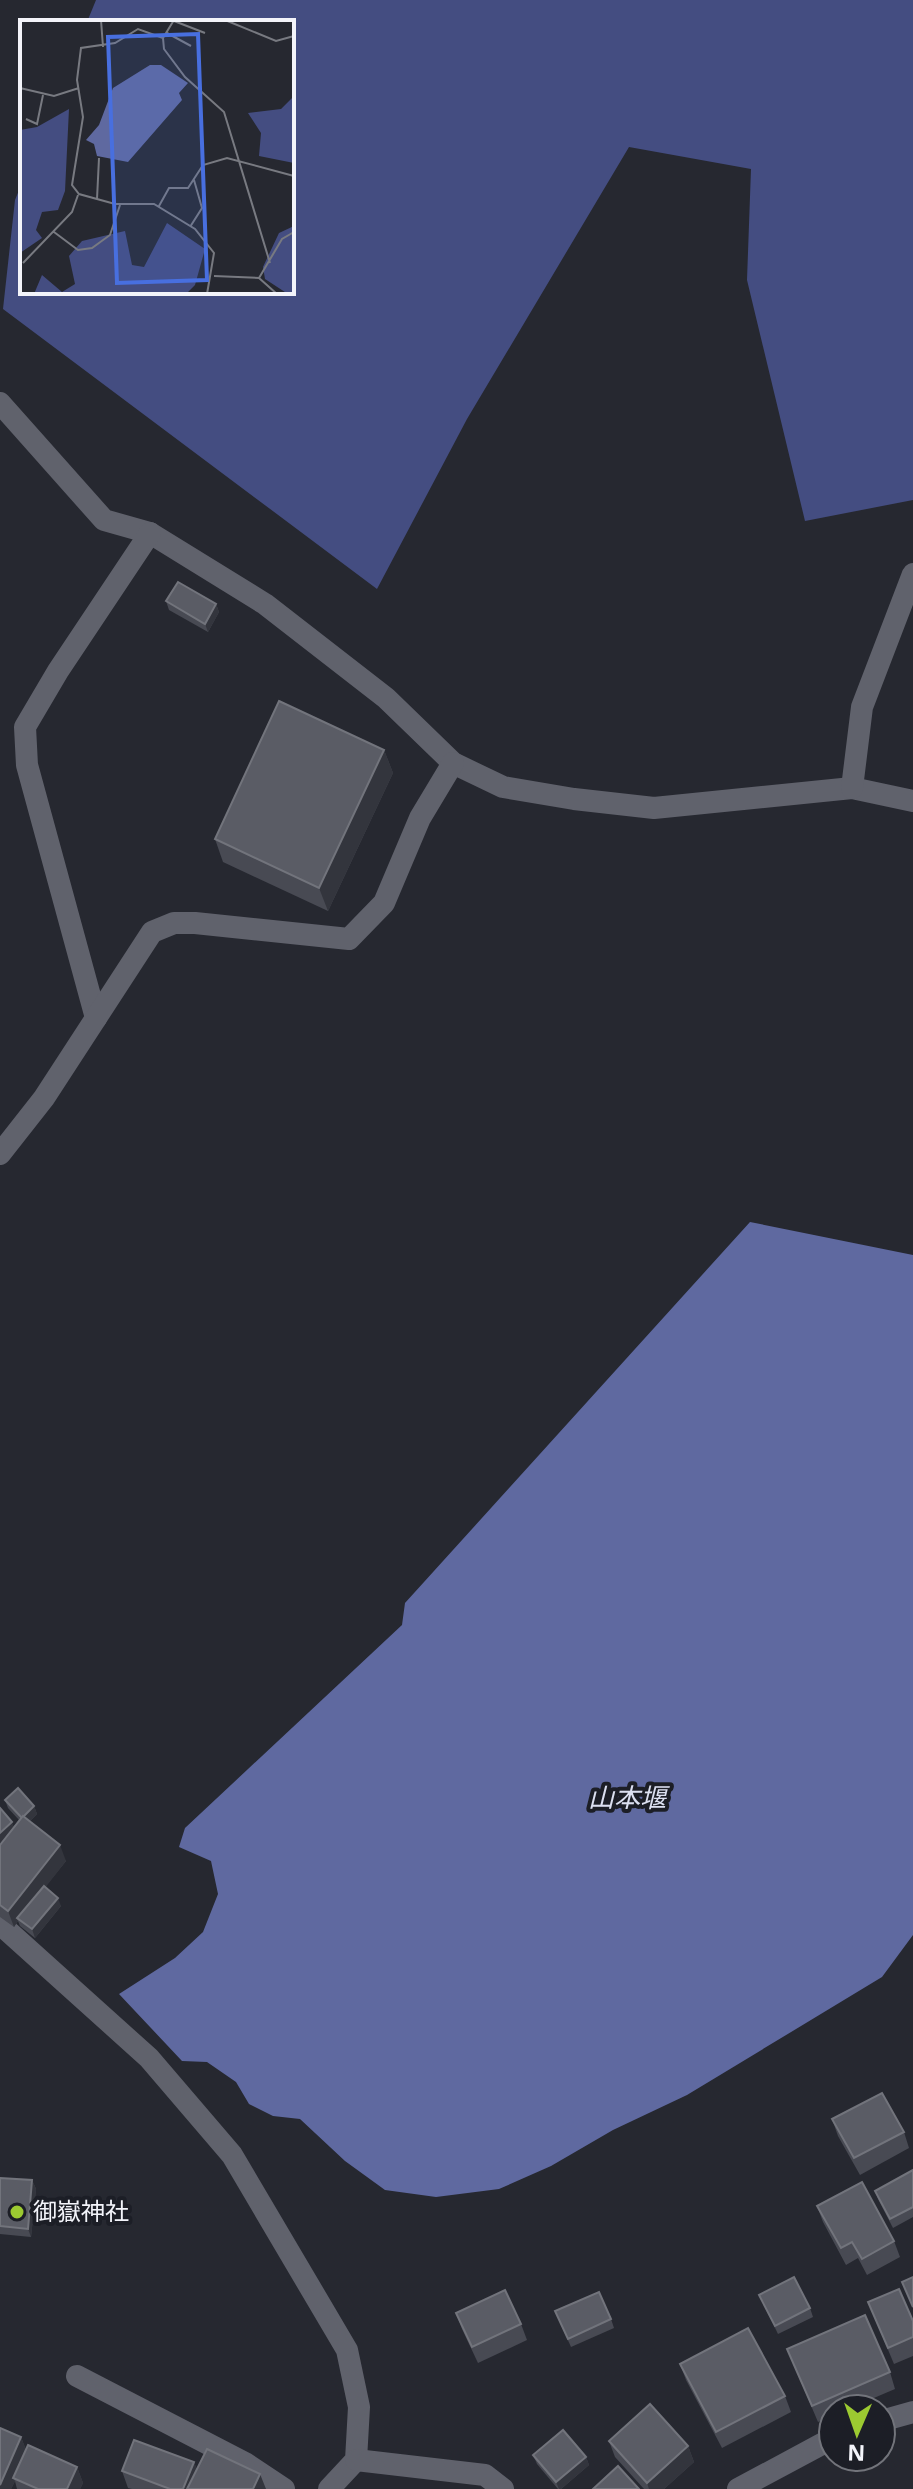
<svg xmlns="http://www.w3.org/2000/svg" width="913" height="2489" font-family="'Noto Sans','Noto Sans JP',sans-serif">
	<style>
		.forest { fill: #444d81 }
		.water { fill: #5f69a0 }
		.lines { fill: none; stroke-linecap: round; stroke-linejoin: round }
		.minor { stroke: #60626c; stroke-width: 22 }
		.wall { fill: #484a53 }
		.shaded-wall { fill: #33353d }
		.building { fill: #5a5c65; stroke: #72747c; stroke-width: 2 }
		.poi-dot { fill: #9cca31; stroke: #1c1e26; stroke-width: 3 }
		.labels { text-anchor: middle; stroke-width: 8; stroke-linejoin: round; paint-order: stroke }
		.poi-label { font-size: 24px; fill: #f3f4fa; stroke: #1c1e26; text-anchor: start }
		.water-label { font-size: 26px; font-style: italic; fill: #dce0f1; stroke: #1c1e26 }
		.inset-road { fill: none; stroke: #787a81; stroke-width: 2 }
		.view { fill: #486fdf; fill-opacity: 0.15; stroke: #486fdf; stroke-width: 4 }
		.inset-edge { fill: none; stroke: #f3f4fa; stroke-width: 4 }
	</style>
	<rect width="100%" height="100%" fill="#262830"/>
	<polygon class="forest" points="96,0 913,0 913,500 805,521 747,280 751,169 629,147 467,419 377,589 3,309 15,200 22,183 22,292 292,292 292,22 87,22"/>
	<polygon class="water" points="750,1222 913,1255 913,1935 882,1977 687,2095 613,2130 551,2166 499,2189 436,2197 385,2190 345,2161 300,2119 273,2116 249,2104 236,2082 207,2062 182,2061 119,1994 175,1958 203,1932 218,1894 211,1861 179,1847 185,1828 402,1625 405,1603"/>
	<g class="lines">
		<g class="minor">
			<polyline points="0,403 104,520 150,533 265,604 386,698 453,763 503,787 574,799 654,808 852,788 913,801"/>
			<polyline points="852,788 862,707 913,574"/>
			<polyline points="96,1018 27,765 25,727 58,671 150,533"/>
			<polyline points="0,1154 44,1098 152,932 174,923 195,923 349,939 384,903 420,818 453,763"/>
			<polyline points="0,1924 149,2058 232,2155 347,2350 359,2407 356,2460 329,2489"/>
			<polyline points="77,2376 245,2463 284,2489"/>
			<polyline points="881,2421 913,2412"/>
			<polyline points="356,2460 485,2475 503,2489"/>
			<polyline points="738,2489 833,2438"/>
		</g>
	</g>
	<g class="wall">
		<polygon points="166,601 216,604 219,612 208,632 169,610"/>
		<polygon points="384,750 393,773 328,911 223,862 215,839"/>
		<polygon points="5,1800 34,1806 37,1814 30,1821 66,1861 45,1887 61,1906 35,1938 20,1926 18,1921 14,1927 0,1917 0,1845 19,1820 8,1808"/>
		<polygon points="832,2119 904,2132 909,2148 860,2175 838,2136"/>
		<polygon points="913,2170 913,2217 893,2228 878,2199 875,2191"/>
		<polygon points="0,2178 32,2180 36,2189 31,2237 0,2234"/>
		<polygon points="817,2206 894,2241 900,2257 867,2275 858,2258 846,2265 823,2222"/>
		<polygon points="759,2295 810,2308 813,2317 778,2334"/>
		<polygon points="868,2302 913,2321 913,2356 894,2364"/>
		<polygon points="555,2311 611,2319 614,2328 571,2347"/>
		<polygon points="456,2313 521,2324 527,2340 478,2363 462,2329"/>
		<polygon points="787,2349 890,2372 895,2389 848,2409 833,2409 833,2416 818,2422"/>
		<polygon points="680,2364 785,2396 791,2412 722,2448 686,2380"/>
		<polygon points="21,2437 26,2450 77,2467 83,2483 80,2489 17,2489 15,2481 11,2489 0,2489"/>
		<polygon points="609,2441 688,2446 694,2462 664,2489 644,2489 615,2457"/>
		<polygon points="533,2455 586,2457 589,2465 561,2489 558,2489 537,2464"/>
		<polygon points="194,2462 197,2470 266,2489 132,2489 128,2488 122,2471"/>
	</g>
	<g class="shaded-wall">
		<polygon points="216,604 219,612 208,632 205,624"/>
		<polygon points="384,750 393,773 328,911 319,888"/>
		<polygon points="34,1806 37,1814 25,1826 22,1818"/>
		<polygon points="12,1822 16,1831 0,1844 0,1833"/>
		<polygon points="60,1845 66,1861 20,1920 17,1918 18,1921 14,1927 8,1911"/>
		<polygon points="58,1898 61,1906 35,1938 32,1929"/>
		<polygon points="32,2180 36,2189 31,2237 28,2229"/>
		<polygon points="21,2437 27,2453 13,2478 15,2481 11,2489 0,2489 0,2485"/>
		<polygon points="688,2446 694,2462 664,2489 649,2489 647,2483"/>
		<polygon points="586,2457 589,2465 561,2489 559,2489 556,2482"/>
		<polygon points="194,2462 200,2478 195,2489 183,2489"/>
		<polygon points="77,2467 83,2483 80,2489 67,2489"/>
		<polygon points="260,2474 266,2489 253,2489"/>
	</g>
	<g class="building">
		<polygon points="178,582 216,604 205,624 166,601"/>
		<polygon points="279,701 384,750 319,888 215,839"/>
		<polygon points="18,1788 34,1806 22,1818 5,1800"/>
		<polygon points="0,1808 12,1822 0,1833"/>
		<polygon points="23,1816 60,1845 8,1911 0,1905 0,1845"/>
		<polygon points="44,1886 58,1898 32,1929 17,1918"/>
		<polygon points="882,2093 904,2132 854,2158 832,2119"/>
		<polygon points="913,2170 913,2207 890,2219 875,2191"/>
		<polygon points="0,2178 32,2180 28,2229 0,2226"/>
		<polygon points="862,2182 894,2241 862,2259 852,2242 841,2248 817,2206"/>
		<polygon points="794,2277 810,2308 775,2326 759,2295"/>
		<polygon points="913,2277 913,2307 902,2282"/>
		<polygon points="899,2289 913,2321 913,2337 888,2348 868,2302"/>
		<polygon points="505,2290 521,2324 472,2347 456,2313"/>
		<polygon points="599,2292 611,2319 568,2339 555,2311"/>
		<polygon points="865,2315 890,2372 812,2406 787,2349"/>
		<polygon points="748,2328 785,2396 716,2432 680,2364"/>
		<polygon points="650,2404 688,2446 647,2483 609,2441"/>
		<polygon points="0,2428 21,2437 0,2485"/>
		<polygon points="563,2430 586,2457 556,2482 533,2455"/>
		<polygon points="134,2440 194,2462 183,2489 170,2489 122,2471"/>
		<polygon points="28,2445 77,2467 67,2489 38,2489 13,2478"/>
		<polygon points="207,2449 260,2474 253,2489 187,2489"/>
		<polygon points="618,2466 639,2489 593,2489"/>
	</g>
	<circle class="poi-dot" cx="17" cy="2212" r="8"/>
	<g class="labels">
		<g class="poi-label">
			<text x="33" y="2220">御嶽神社</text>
		</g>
		<g class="water-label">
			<text x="627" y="1807">山本堰</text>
		</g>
	</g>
	<g transform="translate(20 20)">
		<rect width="274" height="274" fill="#262830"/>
		<path d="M274 76V143L239 136 241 113 228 93 261 89ZM49 89 45 171 38 190 22 192 16 210 22 218 0 233V110L17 107ZM147 203 185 229 175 265 166 274H14L22 255 42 272 55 264 49 236 62 221 105 211 112 245 124 247ZM274 206V274H268L245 259 243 247 259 213Z" fill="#444d81"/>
		<path d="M141 45 168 63 159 73 162 80 108 142 77 136 74 124 66 120 79 105 93 68 130 45Z" fill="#5f69a0"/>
		<path class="inset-road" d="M81 0 83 27M154 0 143 18 144 29 165 57 204 92 250 243M205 0 256 21 274 16M154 1 185 13M147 13 171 26M143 18 118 9 95 23 61 28 57 60 63 97 52 165 59 174 95 184H134L175 209 194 233 187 274M0 68 34 76 59 68M6 99 17 104 23 75M77 179 79 138M139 186 149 168H168L183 145 207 138 274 156M170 207 182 188 174 160M34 212 58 230 72 228 90 215 100 185M3 243 52 192 58 175M194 256 239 258 257 274M239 258 262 219 274 212"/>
		<path class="view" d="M178 14 187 260 97 263 88 17Z"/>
		<rect width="274" height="274" class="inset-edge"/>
	</g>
	<g transform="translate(857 2433) rotate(182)"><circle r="38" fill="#1c1e26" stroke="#72747b" stroke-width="2"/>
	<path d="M0-6L14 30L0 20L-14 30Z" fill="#9cca31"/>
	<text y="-12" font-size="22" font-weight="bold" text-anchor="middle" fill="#f3f4fa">N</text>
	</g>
</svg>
